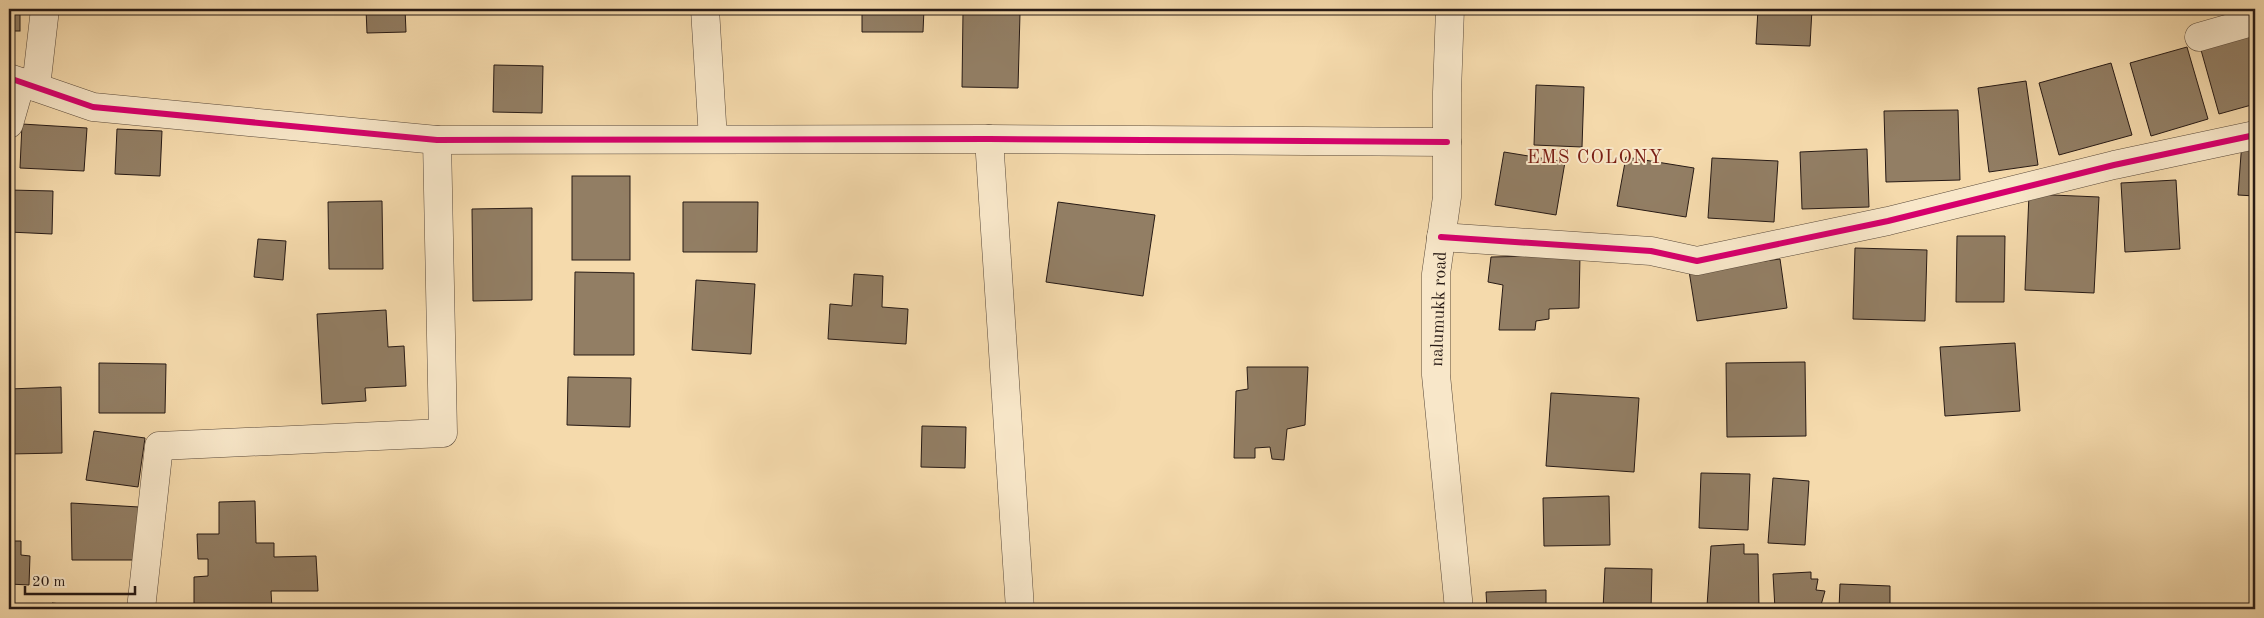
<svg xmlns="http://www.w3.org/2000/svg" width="2264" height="618" font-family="'Old Standard TT',serif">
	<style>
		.building { fill: #927e64; stroke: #271a15 }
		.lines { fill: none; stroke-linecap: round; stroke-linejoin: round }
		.minor-casing { stroke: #5a4a3b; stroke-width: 29 }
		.minor { stroke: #f8e7c9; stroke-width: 28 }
		.cycleway-casing { stroke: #f8e7c9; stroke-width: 9 }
		.cycleway { stroke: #d6006c; stroke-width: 6 }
		.labels { text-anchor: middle; stroke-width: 4; stroke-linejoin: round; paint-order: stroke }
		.street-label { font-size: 18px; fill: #271a15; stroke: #f8e7c9 }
		.neighbourhood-label { font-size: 19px; letter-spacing: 1px; fill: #7a1f14; stroke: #f8e7c9 }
	</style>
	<rect width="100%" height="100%" fill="#f5daac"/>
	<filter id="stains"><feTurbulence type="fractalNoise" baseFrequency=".004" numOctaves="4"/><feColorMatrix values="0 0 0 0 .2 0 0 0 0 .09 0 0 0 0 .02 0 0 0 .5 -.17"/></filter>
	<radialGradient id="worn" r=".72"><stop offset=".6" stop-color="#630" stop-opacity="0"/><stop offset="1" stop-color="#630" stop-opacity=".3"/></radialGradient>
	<g class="building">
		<rect x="9" y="9" width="11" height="22"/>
		<polygon points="366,9 405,9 406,32 367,33"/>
		<polygon points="862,9 924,9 923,32 862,32"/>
		<polygon points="1758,9 1812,9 1810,46 1756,44"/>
		<polygon points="2099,9 2146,9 2145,14 2099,13"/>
		<polygon points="963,12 1020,13 1018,88 962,87"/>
		<polygon points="2255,35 2255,104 2219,114 2201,50"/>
		<polygon points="2187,47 2208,119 2151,136 2130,63"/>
		<polygon points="2111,63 2132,135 2059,155 2039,83"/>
		<polygon points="494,65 543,66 542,113 493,112"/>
		<polygon points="2026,81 2038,165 1989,172 1978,88"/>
		<polygon points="1536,85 1584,87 1582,147 1534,145"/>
		<polygon points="1958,110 1960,180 1886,182 1884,111"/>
		<polygon points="22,124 87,128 84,171 20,168"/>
		<polygon points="117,129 162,131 160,176 115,174"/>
		<polygon points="2242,141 2255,142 2255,196 2238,195"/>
		<polygon points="1867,149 1869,207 1802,209 1800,152"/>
		<polygon points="1504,152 1565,162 1556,215 1495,205"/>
		<polygon points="1626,157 1694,168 1686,217 1617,206"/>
		<polygon points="1712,158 1778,161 1774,222 1708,218"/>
		<rect x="572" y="176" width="58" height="84"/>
		<polygon points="2176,180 2180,249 2125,252 2121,183"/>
		<polygon points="9,190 53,191 52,234 9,232"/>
		<polygon points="2029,194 2099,197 2094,293 2025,290"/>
		<polygon points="382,201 383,269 329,269 328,202"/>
		<polygon points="683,202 758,202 757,252 683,252"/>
		<polygon points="1058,202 1155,215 1143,296 1046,282"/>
		<polygon points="532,208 532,300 473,301 472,209"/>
		<polygon points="1957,236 2005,236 2004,302 1956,302"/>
		<polygon points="258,239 286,241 283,280 254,277"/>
		<polygon points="1855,248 1927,250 1925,321 1853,319"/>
		<polygon points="1580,255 1579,308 1549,309 1549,319 1536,321 1535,330 1499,330 1503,285 1488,282 1491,257"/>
		<polygon points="1780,259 1787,308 1697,321 1689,271"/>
		<polygon points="575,272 634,273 634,355 574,355"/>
		<polygon points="854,274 883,276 882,307 908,309 906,344 828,339 830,304 852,306"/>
		<polygon points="696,280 755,284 751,354 692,350"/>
		<polygon points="386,310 388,347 404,346 406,386 365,388 366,401 322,404 317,314"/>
		<polygon points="2015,343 2020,411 1945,416 1940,347"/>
		<polygon points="1805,362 1806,436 1727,437 1726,363"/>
		<polygon points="99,363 166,364 165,413 99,413"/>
		<polygon points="1247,367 1308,367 1305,425 1287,429 1284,460 1272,459 1270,447 1255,448 1255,458 1234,458 1236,391 1248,389"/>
		<polygon points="568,377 631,378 630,427 567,425"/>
		<polygon points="61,387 62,453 9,454 9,389"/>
		<polygon points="1551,393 1639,398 1634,472 1546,466"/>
		<polygon points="922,426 966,427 965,468 921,467"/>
		<polygon points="94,431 145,438 138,487 86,480"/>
		<polygon points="1701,473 1750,474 1748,530 1699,528"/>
		<polygon points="1773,478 1809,481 1805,545 1768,543"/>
		<polygon points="1609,496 1610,545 1544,546 1543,498"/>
		<polygon points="255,501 256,543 274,543 274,557 316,556 318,591 271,591 272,609 217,609 217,604 194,605 194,577 208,576 208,559 198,559 197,534 219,534 219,502"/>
		<polygon points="71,503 139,507 137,560 72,560"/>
		<polygon points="9,541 21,541 21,555 30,556 29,585 9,584"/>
		<polygon points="1744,544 1744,554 1758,554 1759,608 1707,606 1711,546"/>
		<polygon points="1605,568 1652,569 1651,609 1603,609"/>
		<polygon points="1811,572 1811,579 1818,579 1816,590 1825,591 1821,605 1828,605 1828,609 1775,609 1773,574"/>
		<polygon points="1840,584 1890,586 1890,609 1839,609"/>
		<polygon points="1546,590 1546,609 1487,609 1486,592"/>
		<polygon points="52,603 108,609 51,609"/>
	</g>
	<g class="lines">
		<defs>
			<g id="minor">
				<polyline points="705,9 713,139"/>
				<polyline points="1450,9 1447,92 1447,197 1436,274 1436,375 1459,609"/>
				<polyline points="2199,37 2255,21"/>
				<polyline points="9,78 93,107 437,140 989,139 1447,142"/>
				<polyline points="36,87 45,9"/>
				<polyline points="9,124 21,82"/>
				<polyline points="989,139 1020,609"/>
				<polyline points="1441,237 1651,251 1697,261 1888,221 2114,165 2255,135"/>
				<polyline points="141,609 159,446 443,433 437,140"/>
			</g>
		</defs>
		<use href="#minor" class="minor-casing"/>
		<use href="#minor" class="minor"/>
		<defs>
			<g id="cycleway">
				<polyline points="9,78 93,107 437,140 989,139 1447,142"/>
				<polyline points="1441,237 1651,251 1697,261 1888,221 2114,165 2255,135"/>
			</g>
		</defs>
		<use href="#cycleway" class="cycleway-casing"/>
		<use href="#cycleway" class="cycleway"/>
	</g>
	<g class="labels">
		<g class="street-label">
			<text transform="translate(1438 309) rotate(-88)" y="6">nalumukk road</text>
		</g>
		<g class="neighbourhood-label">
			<text x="1595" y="163">EMS COLONY</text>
		</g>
	</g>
	<rect width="2264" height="618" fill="none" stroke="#f5daac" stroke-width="30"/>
	<rect x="10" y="10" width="2244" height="598" fill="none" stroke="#271a15" stroke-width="2.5"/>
	<rect x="15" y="15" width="2234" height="588" fill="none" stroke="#271a15"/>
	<path d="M25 586v8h110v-8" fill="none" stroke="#271a15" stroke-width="2.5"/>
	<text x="32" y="586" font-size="15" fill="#271a15" stroke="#f8e7c9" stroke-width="4" paint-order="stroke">20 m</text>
	<rect width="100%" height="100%" filter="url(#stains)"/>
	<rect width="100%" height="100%" fill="url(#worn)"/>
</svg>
